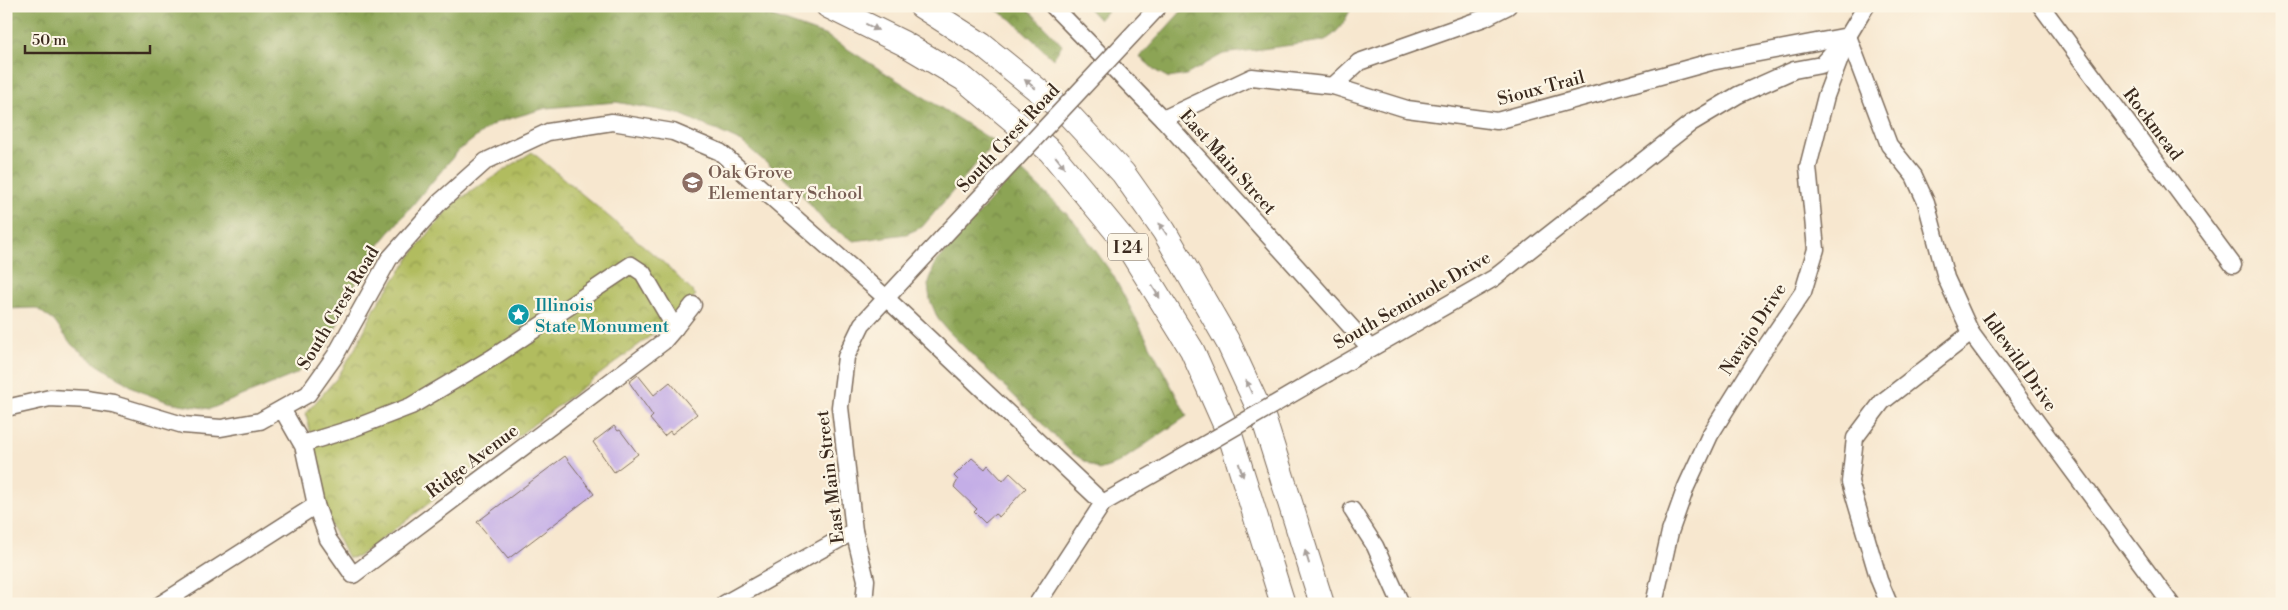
<svg xmlns="http://www.w3.org/2000/svg" width="2288" height="610" font-family="'Libre Bodoni',serif">
	<style>
		.forest { fill: url(#forest-crowns); stroke: #64673a }
		.park { fill: url(#park-crowns); stroke: #76733e }
		.building { fill: #c4aee7 }
		.lines { fill: none; stroke-linecap: round; stroke-linejoin: round }
		.minor-casing { stroke: #7d6c5c; stroke-width: 19 }
		.highway-casing { stroke: #7d6c5c; stroke-width: 26 }
		.minor { stroke: #fff; stroke-width: 16 }
		.highway { stroke: #fff; stroke-width: 24 }
		.minor-bridge-casing { stroke: #7d6c5c; stroke-width: 19; stroke-linecap: butt }
		.minor-bridge { stroke: #fff; stroke-width: 16 }
		.oneway { fill: #a79f9a }
		.labels { text-anchor: middle; stroke-width: 4.5; stroke-linejoin: round; paint-order: stroke }
		.shield { fill: #fcf5e5; stroke: #75675a; stroke-width: 1 }
		.shield-label { font-size: 16px; font-weight: bold; fill: #3b2a1e }
		.street-label { font-size: 18px; fill: #3b2a1e; stroke: #fcf5e5 }
		.education-label { font-size: 18px; fill: #785e54; stroke: #fcf5e5; text-anchor: start }
		.culture-label { font-size: 18px; fill: #0d838f; stroke: #fcf5e5; text-anchor: start }
	</style>
	<defs>
		<pattern id="forest-crowns" width="20" height="18" patternUnits="userSpaceOnUse" patternTransform="scale(1.25)"><rect width="20" height="18" fill="#8ca455"/><path d="M2 6a3 3 0 1 1 6 0M12 15a3 3 0 1 1 6 0" fill="none" stroke="#748646"/></pattern>
		<pattern id="park-crowns" width="20" height="18" patternUnits="userSpaceOnUse" patternTransform="scale(1.25)"><rect width="20" height="18" fill="#b1bc5e"/><path d="M2 6a3 3 0 1 1 6 0M12 15a3 3 0 1 1 6 0" fill="none" stroke="#91994d"/></pattern>
	</defs>
	<rect width="100%" height="100%" fill="#fcf5e5"/>
	<filter id="ink" filterUnits="userSpaceOnUse"><feTurbulence type="fractalNoise" baseFrequency=".02" numOctaves="2"/><feDisplacementMap in="SourceGraphic" scale="10" xChannelSelector="R" yChannelSelector="G"/><feConvolveMatrix kernelMatrix="1 2 1 2 8 2 1 2 1" color-interpolation-filters="sRGB"/></filter>
	<filter id="wash" filterUnits="userSpaceOnUse"><feTurbulence type="fractalNoise" baseFrequency=".0096" numOctaves="4" result="noise"/><feDisplacementMap in="SourceGraphic" scale="20" xChannelSelector="R" yChannelSelector="G"/><feGaussianBlur stdDeviation="1.12" result="paint"/><feColorMatrix in="noise" values="0 0 0 0 0 0 0 0 0 0 0 0 0 0 0 0 0 1.4 0 .05"/><feComposite in="paint" operator="in"/></filter>
	<g filter="url(#wash)">
		<rect width="100%" height="100%" fill="#f7e7cf"/>
		<g class="forest">
			<polygon points="6,6 742,6 827,36 995,142 922,227 906,234 854,241 827,225 797,189 742,142 680,114 616,102 546,108 495,123 459,150 367,259 328,345 296,374 210,409 168,402 139,391 98,365 72,345 54,321 36,308 6,309"/>
			<polygon points="990,6 1025,6 1062,45 1053,59 1011,19"/>
			<polygon points="1086,6 1111,6 1099,20"/>
			<path d="M1186 6H1352C1345 22 1338 34 1323 41L1223 54 1186 75 1169 78 1156 71 1140 57Z"/>
			<polygon points="1019,168 1074,221 1113,275 1187,416 1117,464 1099,470 1072,453 949,332 938,319 930,300 928,285 935,264"/>
		</g>
		<polygon class="park" points="532,152 665,264 696,295 673,319 358,557 348,558 325,514 306,413 337,378 356,347 376,306 413,253 452,204"/>
		<g id="blocks">
			<g class="building">
				<polygon points="638,375 654,395 670,382 697,414 672,434 670,431 664,436 650,419 653,416 629,382"/>
				<polygon points="614,426 618,431 620,430 638,454 614,472 593,442"/>
				<polygon points="565,456 594,494 508,559 477,522"/>
				<polygon points="972,458 985,469 988,465 1003,481 1010,473 1026,488 999,517 995,514 985,523 974,512 977,509 954,487 958,480 954,476"/>
			</g>
		</g>
	</g>
	<g filter="url(#ink)">
		<use href="#blocks" fill-opacity="0" stroke="#7d6c5c" stroke-width="1"/>
		<g class="lines">
			<defs>
				<g id="minor">
					<polyline points="1053,6 1163,119 1370,348"/>
					<polyline points="2041,6 2233,265"/>
					<polyline points="1848,36 1889,145 1914,176 1926,202 1946,278 1971,333 2171,604"/>
					<polyline points="1333,86 1359,62 1484,18 1508,6"/>
					<polyline points="1163,119 1252,77 1333,86 1407,109 1497,121 1711,62 1848,36"/>
					<polyline points="675,328 693,305"/>
					<polyline points="1328,373 1494,278 1691,123 1738,95 1794,70 1821,65 1848,36 1866,6"/>
					<polyline points="6,408 50,398 86,400 113,404 183,425 221,428 260,421 308,394 335,356 389,259 440,202 486,161 548,132 612,122 673,132 720,152 885,297 1103,503"/>
					<polyline points="282,409 302,444 303,445 316,505 328,539 353,575 663,342 675,328 643,273 631,265 492,358 411,406 354,428 302,444"/>
					<polyline points="1352,510 1375,546 1401,604"/>
					<polyline points="161,604 316,505"/>
					<polyline points="724,604 854,531"/>
					<polyline points="864,604 866,580 854,531 840,407 846,357 862,324 943,237"/>
					<polyline points="1037,604 1103,503 1166,467"/>
					<polyline points="1654,604 1670,532 1686,487 1710,435 1756,361 1803,292 1816,249 1808,167 1826,96 1846,43"/>
					<polyline points="1889,604 1879,580 1850,482 1855,438 1882,402 1971,333"/>
				</g>
				<g id="highway">
					<polyline points="828,6 903,43 964,79 1050,151 1125,242 1192,350 1231,438 1283,604"/>
					<polyline points="921,6 982,45 1070,116 1123,173 1164,231 1228,342 1264,420 1322,604"/>
				</g>
			</defs>
			<use href="#minor" class="minor-casing"/>
			<use href="#highway" class="highway-casing"/>
			<use href="#minor" class="minor"/>
			<use href="#highway" class="highway"/>
			<defs>
				<g id="minor-bridge">
					<polyline points="943,237 1159,6"/>
					<polyline points="1166,467 1328,373"/>
				</g>
			</defs>
			<use href="#minor-bridge" class="minor-bridge-casing"/>
			<use href="#minor-bridge" class="minor-bridge"/>
		</g>
		<defs><path id="oneway-solid" d="M-6-.8H1V-3.2L6.5 0L1 3.2V.8H-6Z" transform="scale(1.25)"/></defs>
		<g class="oneway">
			<use href="#oneway-solid" transform="translate(872 27) rotate(27)"/>
			<use href="#oneway-solid" transform="translate(1030 84) rotate(-141)"/>
			<use href="#oneway-solid" transform="translate(1060 162) rotate(51)"/>
			<use href="#oneway-solid" transform="translate(1163 229) rotate(-124)"/>
			<use href="#oneway-solid" transform="translate(1156 292) rotate(58)"/>
			<use href="#oneway-solid" transform="translate(1249 387) rotate(-114)"/>
			<use href="#oneway-solid" transform="translate(1241 470) rotate(72)"/>
			<use href="#oneway-solid" transform="translate(1307 557) rotate(-107)"/>
		</g>
	</g>
	<defs>
		<symbol id="school-disc" viewBox="-11 -11 22 22"><circle r="9.5" fill="#8d6e63" stroke="#fcf5e5"/><path d="M0-5L7-2L0 1L-7-2ZM-4 1L0 2.5L4 1V4Q0 6-4 4Z" fill="#fff"/></symbol>
		<symbol id="sight-disc" viewBox="-11 -11 22 22"><circle r="9.5" fill="#0f9aa8" stroke="#fcf5e5"/><path d="M0-6L1.8-2.2L6-1.7L2.9 1.2L3.7 5.4L0 3.3L-3.7 5.4L-2.9 1.2L-6-1.7L-1.8-2.2Z" fill="#fff"/></symbol>
	</defs>
	<g fill-rule="evenodd">
		<use href="#school-disc" x="680" y="170" width="25" height="25"/>
		<use href="#sight-disc" x="506" y="302" width="25" height="25"/>
	</g>
	<g class="labels">
		<rect class="shield" x="1108" y="233.5" width="40" height="27" rx="4"/>
		<g class="shield-label">
			<text x="1128" y="253">I 24</text>
		</g>
		<g class="street-label">
			<text transform="translate(1541 88) rotate(-15)" y="6">Sioux Trail</text>
			<text transform="translate(2153 124) rotate(53)" y="6">Rockmead</text>
			<text transform="translate(1008 138) rotate(-47)" y="6">South Crest Road</text>
			<text transform="translate(1228 162) rotate(48)" y="6">East Main Street</text>
			<text transform="translate(1412 300) rotate(-30)" y="6">South Seminole Drive</text>
			<text transform="translate(338 308) rotate(-59)" y="6">South Crest Road</text>
			<text transform="translate(1753 329) rotate(-57)" y="6">Navajo Drive</text>
			<text transform="translate(2020 362) rotate(55)" y="6">Idlewild Drive</text>
			<text transform="translate(472 461) rotate(-37)" y="6">Ridge Avenue</text>
			<text transform="translate(830 477) rotate(-97)" y="6">East Main Street</text>
		</g>
		<g class="education-label">
			<text x="708" y="178">Oak Grove<tspan x="708" dy="21">Elementary School</tspan></text>
		</g>
		<g class="culture-label">
			<text x="535" y="311">Illinois<tspan x="535" dy="21">State Monument</tspan></text>
		</g>
	</g>
	<rect width="2288" height="610" fill="none" stroke="#fcf5e5" stroke-width="25"/>
	<path d="M25 45v8h125v-8" fill="none" stroke="#3b2a1e" stroke-width="2.5"/>
	<text x="32" y="45" font-size="15" fill="#3b2a1e" stroke="#fcf5e5" stroke-width="4" paint-order="stroke">50 m</text>
</svg>
